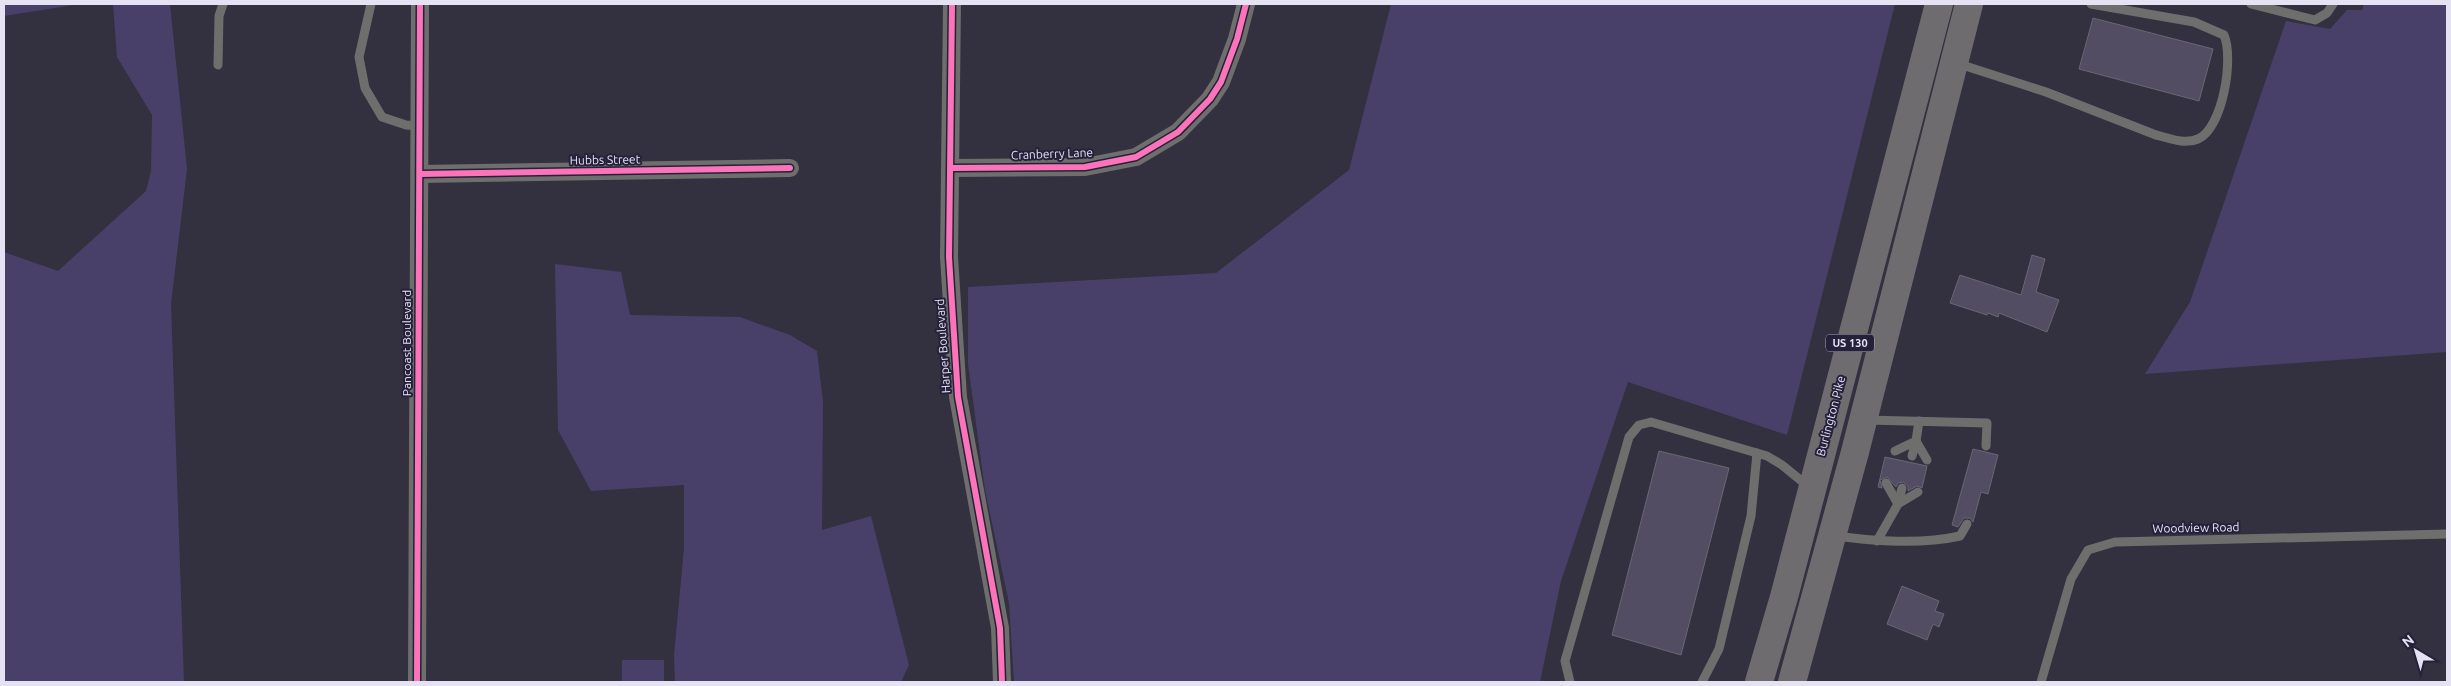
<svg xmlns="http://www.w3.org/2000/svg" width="2451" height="686" font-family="Ubuntu,sans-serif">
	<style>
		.green { fill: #484069 }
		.building { fill: #524d62; stroke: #696774 }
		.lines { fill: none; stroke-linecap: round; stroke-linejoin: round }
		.lane { stroke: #6e6e6d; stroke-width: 9 }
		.street { stroke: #6e6e6d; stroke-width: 18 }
		.highway { stroke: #6e6c6f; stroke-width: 28 }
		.cycleway-casing { stroke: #26213a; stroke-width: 9 }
		.cycleway { stroke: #fb73b8; stroke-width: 6 }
		.labels { text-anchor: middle; stroke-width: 4; stroke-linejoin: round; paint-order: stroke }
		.shield { fill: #26213a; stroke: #aca8bc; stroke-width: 1 }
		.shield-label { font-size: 11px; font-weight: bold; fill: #e5e2f4 }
		.street-label { font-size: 12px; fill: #e5e2f4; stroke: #26213a }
	</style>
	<rect width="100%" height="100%" fill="#33303f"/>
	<g class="green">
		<polygon points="4,4 80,4 4,16"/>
		<polygon points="113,4 170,4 187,169 171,304 184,682 4,682 4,252 58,271 146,191 151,171 152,115 117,57"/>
		<polygon points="1391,4 1895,4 1787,435 1628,382 1561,581 1540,682 1014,682 1009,603 985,490 968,364 968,287 1216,273 1349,170"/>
		<polygon points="2364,4 2447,4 2447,352 2145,374 2190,302 2286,21 2330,29 2347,10 2362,10"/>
		<polygon points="555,264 621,272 630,315 740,317 790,335 817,351 823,402 822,530 871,516 909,665 901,682 675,682 674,655 684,548 684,485 591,491 558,430"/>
		<rect x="622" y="660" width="42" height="22"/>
	</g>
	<g class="building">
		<polygon points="2093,18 2213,49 2199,101 2079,69"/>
		<polygon points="2032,255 2045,259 2036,292 2059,300 2047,332 1999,313 1998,317 1988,313 1987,315 1950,303 1960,275 2021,295"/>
		<polygon points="1973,449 1998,455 1988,494 1981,492 1973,522 1970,518 1964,518 1958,527 1952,525"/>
		<polygon points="1659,451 1729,468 1681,655 1612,635"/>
		<polygon points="1885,457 1927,466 1922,488 1917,486 1908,491 1908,486 1903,482 1898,483 1896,487 1887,477 1880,480 1882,488 1878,487"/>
		<polygon points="1902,586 1939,601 1935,611 1944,614 1939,627 1933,624 1927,640 1887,624"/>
	</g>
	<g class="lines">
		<g class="lane">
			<polyline points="371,4 359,57 365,88 382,117 406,125 420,126"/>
			<polyline points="2251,4 2315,20 2327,13 2333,4"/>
			<path d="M1956 63 2046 92 2156 135C2169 138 2184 145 2198 139 2223 128 2234 58 2224 35L2194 22 2091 4"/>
			<polyline points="218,65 219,16 223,4"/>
			<polyline points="1866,420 1987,423 1986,446"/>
			<polyline points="1916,441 1927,460"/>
			<polyline points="1895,451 1916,441 1919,421"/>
			<polyline points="1912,456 1916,441"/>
			<polyline points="1898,504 1918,492"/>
			<polyline points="1898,504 1902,488"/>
			<path d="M1834 536C1876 541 1919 545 1960 536L1967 524"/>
			<polyline points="1877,541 1898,504 1886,483"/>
			<polyline points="1570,682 1565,661 1629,437 1639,425 1651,422 1767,456 1782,465 1809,487"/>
			<polyline points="1702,682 1719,649 1751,516 1757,453"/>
			<polyline points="2041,682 2071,579 2088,550 2115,542 2447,534"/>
		</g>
		<g class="street">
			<polyline points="952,4 949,257 958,397 1000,628 1002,682"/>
			<polyline points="951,168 1085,167 1136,157 1178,132 1210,99 1221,82 1237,39 1246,4"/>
			<polyline points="420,174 790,168"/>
			<polyline points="417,682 420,4"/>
		</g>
		<g class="highway">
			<polyline points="1759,682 1784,597 1939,4"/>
			<polyline points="1792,682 1855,452 1969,4"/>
		</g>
		<defs>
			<g id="cycleway">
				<polyline points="952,4 949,257 958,397 1000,628 1002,682"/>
				<polyline points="951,168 1085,167 1136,157 1178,132 1210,99 1221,82 1237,39 1246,4"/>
				<polyline points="420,174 790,168"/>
				<polyline points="417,682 420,4"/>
			</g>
		</defs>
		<use href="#cycleway" class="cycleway-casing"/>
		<use href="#cycleway" class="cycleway"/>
	</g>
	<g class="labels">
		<rect class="shield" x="1826" y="334.5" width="48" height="17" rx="4"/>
		<g class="shield-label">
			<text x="1850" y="347">US 130</text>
		</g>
		<g class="street-label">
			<text transform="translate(1052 154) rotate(-2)" y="4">Cranberry Lane</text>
			<text transform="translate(605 160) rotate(-1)" y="4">Hubbs Street</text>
			<text transform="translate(407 343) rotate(-90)" y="4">Pancoast Boulevard</text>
			<text transform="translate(943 346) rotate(-94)" y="4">Harper Boulevard</text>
			<text transform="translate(1831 416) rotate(-75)" y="4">Burlington Pike</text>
			<text transform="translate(2196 528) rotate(-1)" y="4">Woodview Road</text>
		</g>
	</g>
	<rect width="2451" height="686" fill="none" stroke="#e5e2f4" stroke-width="10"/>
	<g transform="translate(2416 651) rotate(322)" stroke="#26213a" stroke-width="4" paint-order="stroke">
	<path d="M0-4L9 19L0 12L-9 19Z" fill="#e5e2f4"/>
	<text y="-8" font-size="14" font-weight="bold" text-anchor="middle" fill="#e5e2f4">N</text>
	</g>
</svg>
